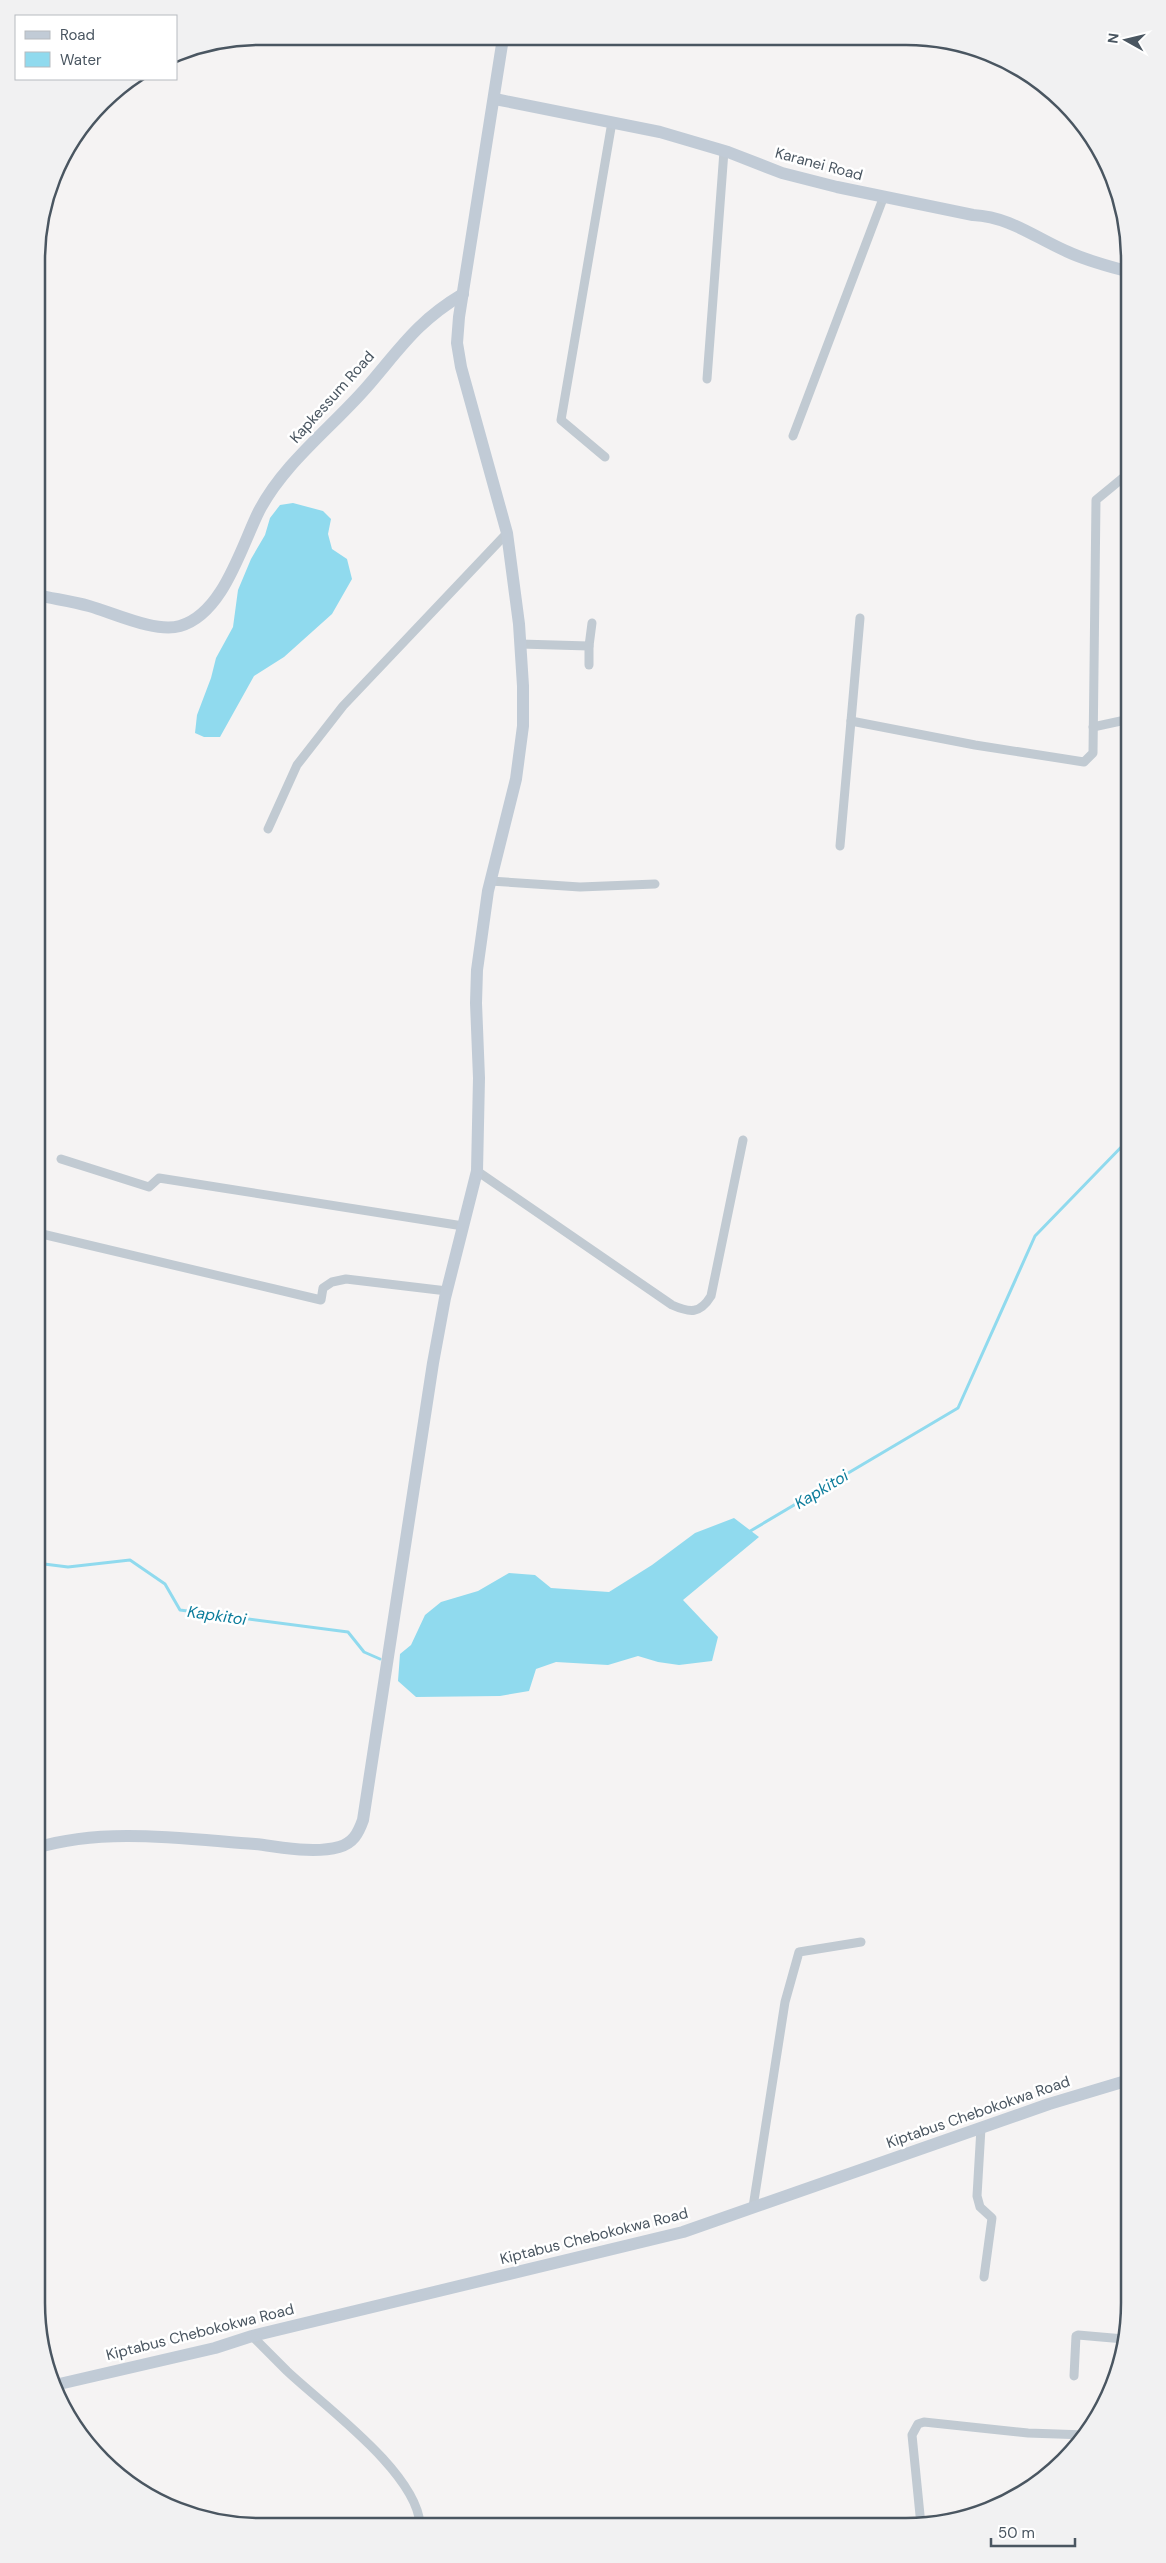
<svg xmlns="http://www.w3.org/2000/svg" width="1166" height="2563" font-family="'DM Sans',sans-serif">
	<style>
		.water { fill: #90daee }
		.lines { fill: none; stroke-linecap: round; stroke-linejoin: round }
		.stream { stroke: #90daee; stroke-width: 3 }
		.street { stroke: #c1cad2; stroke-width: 9 }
		.secondary { stroke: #c1cbd6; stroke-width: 12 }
		.labels { text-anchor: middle; stroke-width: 5; stroke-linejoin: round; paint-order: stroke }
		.street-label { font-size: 15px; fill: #4a5661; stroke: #fff }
		.water-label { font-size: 16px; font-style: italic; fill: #0c7c9b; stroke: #fff }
		.rim { fill: none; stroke: #4a5661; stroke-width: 2.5 }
	</style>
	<rect width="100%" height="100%" fill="#f5f3f3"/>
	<g class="water">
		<polygon points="293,503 323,511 331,519 328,534 332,549 347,559 352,579 332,614 284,657 254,676 220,737 204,737 195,733 197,715 211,678 216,658 233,627 238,590 251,559 265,535 270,518 280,505"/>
		<polygon points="734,1518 759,1537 683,1600 718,1637 712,1661 679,1665 658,1662 638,1656 608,1665 556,1662 536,1669 529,1691 500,1696 416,1697 398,1681 400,1654 411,1645 425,1615 441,1602 478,1591 509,1573 535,1575 551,1588 609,1592 652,1565 695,1533"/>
	</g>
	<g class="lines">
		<g class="stream">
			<polyline points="747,1533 958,1408 1035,1236 1130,1138"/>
			<polyline points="36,1563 68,1567 130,1560 165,1584 180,1610 348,1632 364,1652 380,1659"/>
		</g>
		<g class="street">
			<polyline points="707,379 724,151"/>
			<polyline points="793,436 884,196"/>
			<polyline points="605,457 561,420 612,122"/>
			<polyline points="520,644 589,646 592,623"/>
			<polyline points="589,646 589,665"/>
			<polyline points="851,721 860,618"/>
			<polyline points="1093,727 1130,719"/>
			<polyline points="268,829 297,765 343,706 507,533"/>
			<polyline points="840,846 851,721 975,745 1084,762 1093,753 1096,500 1130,472"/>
			<polyline points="490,881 580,887 655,884"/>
			<polyline points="61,1159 149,1187 159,1178 463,1226"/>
			<path d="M477 1171 672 1305C690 1313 700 1314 711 1296L743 1140"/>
			<polyline points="42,1234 321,1300 323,1288 332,1282 346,1279 447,1291"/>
			<polyline points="981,2128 977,2196 980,2207 992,2218 984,2277"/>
			<polyline points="753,2207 785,2002 799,1952 861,1942"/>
			<path d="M252 2336C264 2348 276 2360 287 2371 324 2406 416 2472 420 2524"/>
			<polyline points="1074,2376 1076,2336 1078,2335 1124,2339"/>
			<polyline points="921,2525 912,2435 918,2424 924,2422 1028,2433 1086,2435"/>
		</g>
		<g class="secondary">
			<path d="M495 99 660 132 728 152 782 173 837 187 973 215C1010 217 1034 237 1066 251 1087 261 1108 266 1130 272"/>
			<path d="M37 595C54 599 72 601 89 606 114 613 155 633 180 626 223 614 241 547 259 511 284 463 331 428 366 388 400 349 416 322 463 294"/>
			<path d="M36 1848C104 1827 185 1839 255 1844 282 1847 313 1854 339 1847 353 1843 358 1834 363 1820L433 1363 445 1298 477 1171 479 1078 476 1003 477 970 488 891 516 779 523 726V686L519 624 507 533 461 367 457 343 459 317 503 38"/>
			<polyline points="55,2385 215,2348 252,2336 683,2232 1049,2104 1129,2080"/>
		</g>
	</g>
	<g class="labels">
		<g class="street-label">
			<text transform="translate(819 164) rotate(15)" y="5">Karanei Road</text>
			<text transform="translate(332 397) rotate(-48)" y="5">Kapkessum Road</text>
			<text transform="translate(978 2112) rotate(-19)" y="5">Kiptabus Chebokokwa Road</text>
			<text transform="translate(594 2236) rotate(-14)" y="5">Kiptabus Chebokokwa Road</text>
			<text transform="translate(200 2332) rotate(-14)" y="5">Kiptabus Chebokokwa Road</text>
		</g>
		<g class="water-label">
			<text transform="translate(821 1489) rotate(-31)" y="6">Kapkitoi</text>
			<text transform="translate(217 1615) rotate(8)" y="6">Kapkitoi</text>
		</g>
	</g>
	<path d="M0 0H1166V2563H0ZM260 45H906A215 215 0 0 1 1121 260V2303A215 215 0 0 1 906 2518H260A215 215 0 0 1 45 2303V260A215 215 0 0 1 260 45Z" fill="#f1f1f2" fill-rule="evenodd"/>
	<path class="rim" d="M260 45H906A215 215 0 0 1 1121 260V2303A215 215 0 0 1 906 2518H260A215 215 0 0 1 45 2303V260A215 215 0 0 1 260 45Z"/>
	<rect x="15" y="15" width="162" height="65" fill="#ffffff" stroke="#b7bbc0"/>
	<rect x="25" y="31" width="25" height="8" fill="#c1cbd6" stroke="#b7bbc0"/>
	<text x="60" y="40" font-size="15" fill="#4a5661">Road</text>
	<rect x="25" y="52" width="25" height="15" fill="#90daee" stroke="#b7bbc0"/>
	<text x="60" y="65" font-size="15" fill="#4a5661">Water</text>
	<g transform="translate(1126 40) rotate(278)" stroke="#ffffff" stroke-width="4" paint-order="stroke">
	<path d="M0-4L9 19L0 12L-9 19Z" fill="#4a5661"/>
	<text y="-8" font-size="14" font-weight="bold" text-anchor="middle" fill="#4a5661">N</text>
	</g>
	<path d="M991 2538v8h84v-8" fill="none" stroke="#4a5661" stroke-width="2.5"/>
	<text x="998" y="2538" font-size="15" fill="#4a5661" stroke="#ffffff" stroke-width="4" paint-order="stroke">50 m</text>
</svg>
